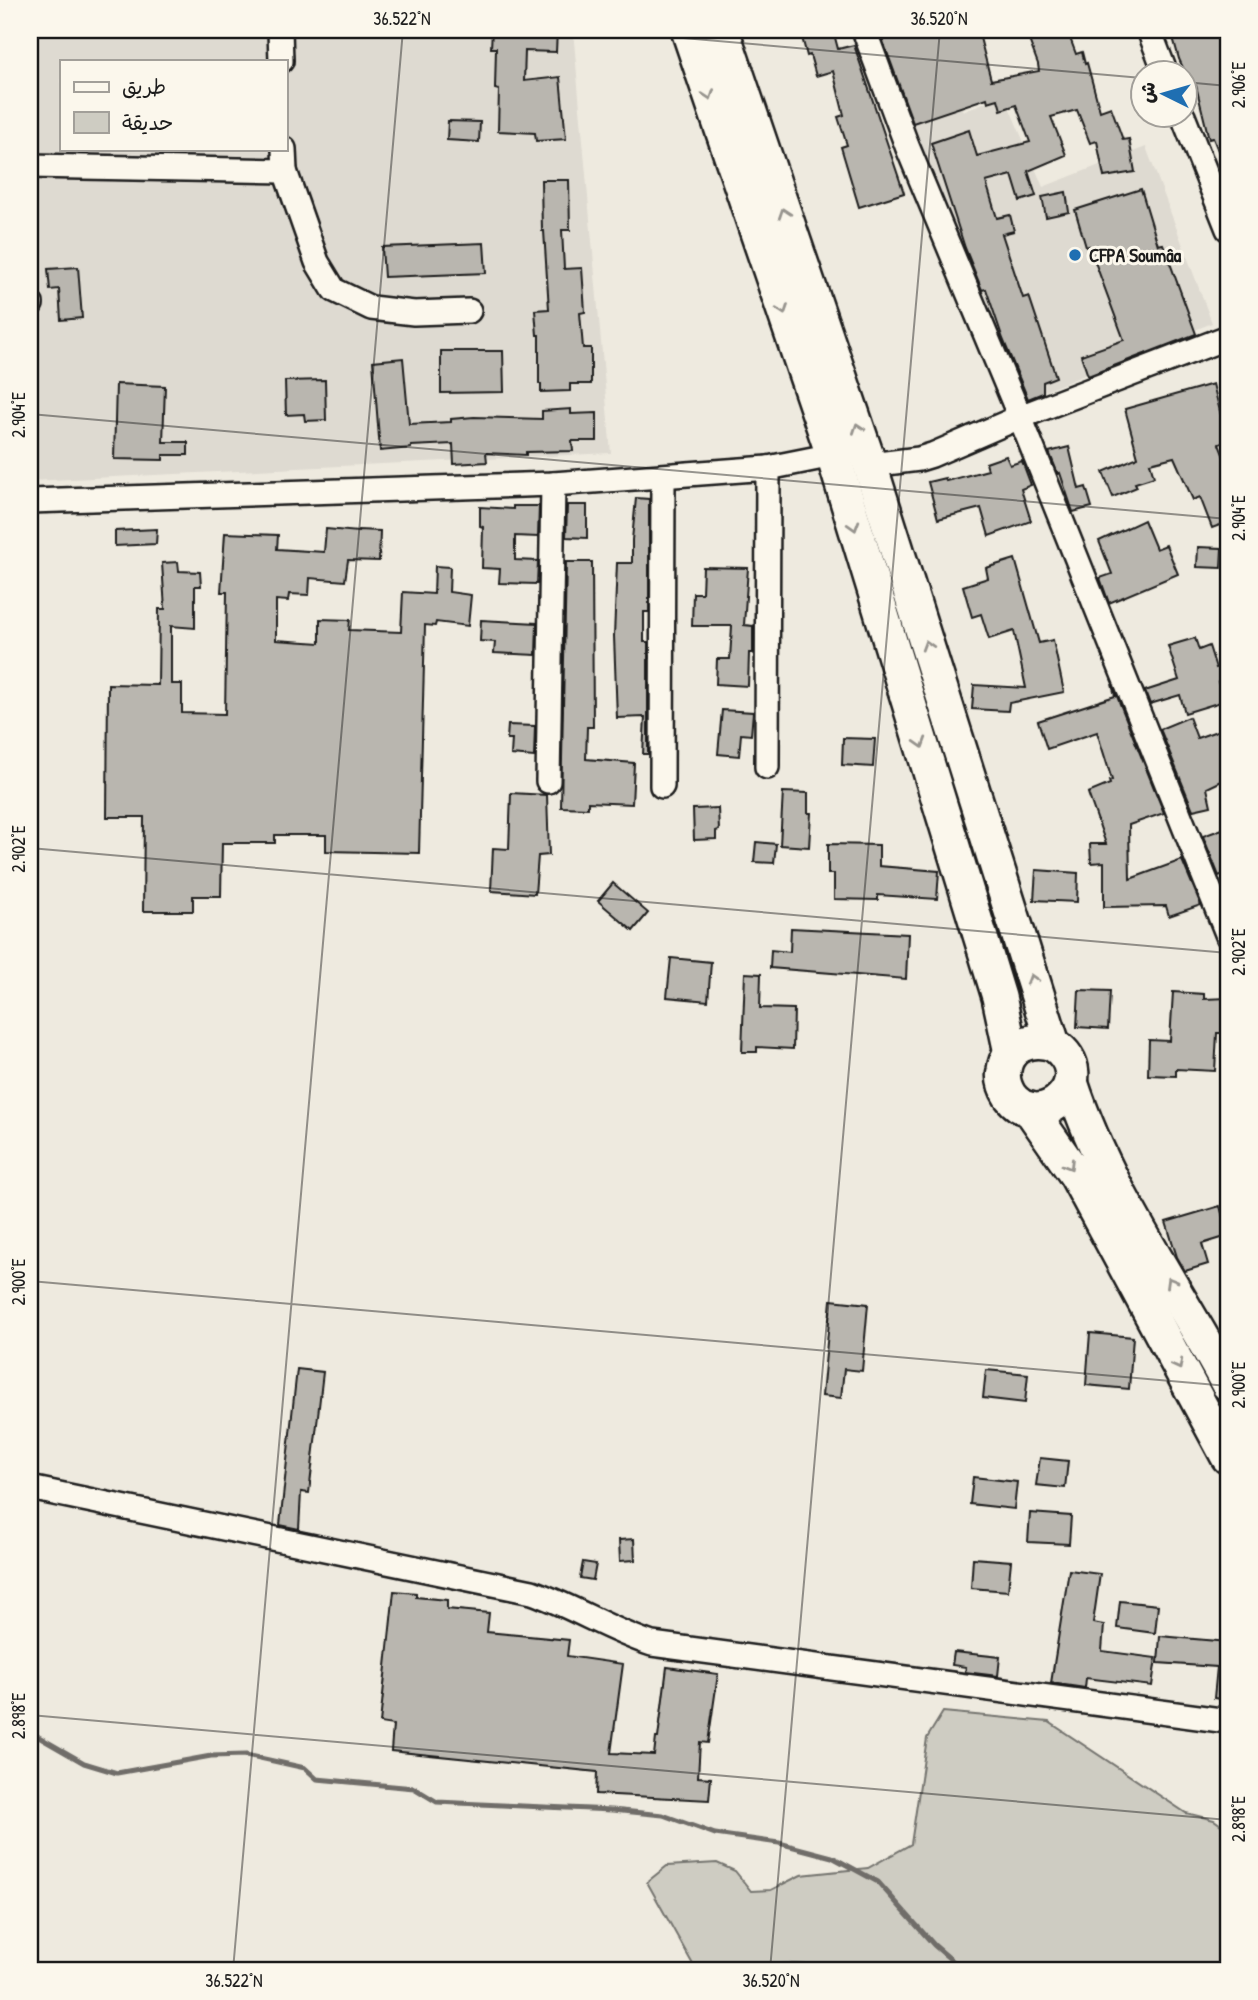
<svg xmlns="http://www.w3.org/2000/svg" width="1258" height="2000" font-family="'Patrick Hand','Playpen Sans Arabic',sans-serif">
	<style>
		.built { fill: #dedad1; fill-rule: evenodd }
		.green { fill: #ceccc2; stroke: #75746f; stroke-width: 2 }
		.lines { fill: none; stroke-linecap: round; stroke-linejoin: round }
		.stream { stroke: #6f6d69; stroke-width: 5 }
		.building { fill: #b9b6af; stroke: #1c1c1c; stroke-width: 2 }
		.minor-casing { stroke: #1c1c1c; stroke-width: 28 }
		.highway-casing { stroke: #1c1c1c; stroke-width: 38 }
		.minor { stroke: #fbf7ec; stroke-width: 23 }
		.highway { stroke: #fbf7ec; stroke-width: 33 }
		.oneway { stroke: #97948e }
		.ticks { fill: none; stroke: #1c1c1c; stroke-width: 2; stroke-opacity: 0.45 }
		.poi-dot { fill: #1f6fb2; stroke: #fbf7ec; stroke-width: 2.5 }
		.labels { text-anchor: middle; stroke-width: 6; stroke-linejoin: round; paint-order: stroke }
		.poi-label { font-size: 19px; font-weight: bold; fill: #1c1c1c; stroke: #fbf7ec; text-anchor: start }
		.neatline { fill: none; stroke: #1c1c1c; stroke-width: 2.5 }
		.ticks-label { font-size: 18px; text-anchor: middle; fill: #1c1c1c }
	</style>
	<rect width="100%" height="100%" fill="#eeeadf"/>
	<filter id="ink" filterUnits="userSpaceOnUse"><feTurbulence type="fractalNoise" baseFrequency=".0143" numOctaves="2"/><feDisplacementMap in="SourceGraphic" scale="14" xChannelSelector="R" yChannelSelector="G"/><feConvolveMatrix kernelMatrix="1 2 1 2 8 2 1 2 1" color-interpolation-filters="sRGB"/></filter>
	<g filter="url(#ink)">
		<g class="built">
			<path d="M30 30H573L611 453 30 481ZM61 61H285V149H61Z"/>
			<polygon points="1004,95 1043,187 1146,147 1212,323 1023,400 909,116 956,98 963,111"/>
		</g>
		<path class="green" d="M943 1712 1049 1722 1186 1813 1214 1820 1228 1830V1970H831C788 1956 740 1970 696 1970L647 1882 667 1866 717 1863 735 1871 751 1891 771 1890 801 1875 868 1868 911 1844 927 1738Z"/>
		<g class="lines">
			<polyline class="stream" points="30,1732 84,1763 117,1773 211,1756 246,1755 305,1768 317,1779 414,1788 437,1802 612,1810 663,1815 715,1834 779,1843 832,1857 878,1882 934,1945 963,1970"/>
		</g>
		<g class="building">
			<polygon points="492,30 557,30 556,52 525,51 524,81 560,77 566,139 536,141 535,133 498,131 499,90 495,89 496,48 491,48"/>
			<polygon points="800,30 833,30 838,49 854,45 904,193 859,207 841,147 847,145 838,117 844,115 833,71 816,76 810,55 807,56"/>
			<polygon points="879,30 942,30 943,35 978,30 991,80 1039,71 1038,64 1026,32 1033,30 1067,30 1076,54 1082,52 1085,64 1087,63 1100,111 1111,107 1123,140 1129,139 1135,172 1104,177 1097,141 1090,143 1077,110 1051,117 1066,155 1028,171 1036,196 1020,201 1012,175 986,182 997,218 1010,215 1014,231 1002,234 1023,298 1029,296 1056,377 1043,382 1043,393 1028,399 1003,339 986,289 982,290 965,248 931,143 969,130 977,156 1030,142 1016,105 1001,110 998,99 988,102 987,98 913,123"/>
			<polygon points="1171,30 1215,30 1221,48 1228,45 1228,175 1213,138 1209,139 1196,86 1192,88 1179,59"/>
			<polygon points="448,121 480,122 479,142 447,140"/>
			<polygon points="541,180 569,180 570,230 562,230 564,269 582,268 585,312 580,313 583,348 591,348 591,384 570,384 570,391 541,392 541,384 539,384 539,335 537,335 535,310 549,309 544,231 542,231"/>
			<polygon points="1141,189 1158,245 1163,244 1196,334 1088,376 1081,355 1124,340 1089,246 1086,247 1075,210"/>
			<polygon points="1066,192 1069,212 1046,217 1042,197"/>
			<polygon points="484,243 486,273 384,277 382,247"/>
			<polygon points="78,267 82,318 61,320 59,289 50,290 48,269"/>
			<polygon points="441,351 503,351 504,392 441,393"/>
			<polygon points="403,358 409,424 451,422 451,419 474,417 542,419 542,411 571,409 571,414 597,413 597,441 572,441 573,451 526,452 526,455 486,453 487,462 454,464 453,444 411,446 411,448 380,451 373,361"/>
			<polygon points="325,380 326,420 305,421 304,414 286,415 285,381"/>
			<polygon points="116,384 165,386 163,442 188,442 188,455 163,455 163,460 114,459"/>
			<polygon points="1213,384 1222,419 1228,417 1228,441 1219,444 1228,467 1228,522 1212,528 1200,497 1193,500 1174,457 1150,463 1154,477 1135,483 1137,487 1113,497 1103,472 1138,457 1125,409"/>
			<polygon points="1069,447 1079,489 1086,487 1092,507 1073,512 1060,473 1058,474 1049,452"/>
			<polygon points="1006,456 1010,465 1022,461 1031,485 1021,489 1031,521 989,536 981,508 938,519 928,482 945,478 946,481 988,470 986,463"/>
			<polygon points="636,498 649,499 649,612 644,612 644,642 648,642 648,754 643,754 645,717 617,718 614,636 617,563 632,563 632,540"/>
			<polygon points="567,505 587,505 587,538 566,537"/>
			<polygon points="513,506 539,506 538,537 515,536 515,560 538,561 537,584 499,583 500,569 482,568 483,527 480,526 480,507 513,509"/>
			<polygon points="1144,520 1156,549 1166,545 1178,574 1109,603 1100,578 1112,574 1099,541"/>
			<polygon points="157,529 156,544 115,546 115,531"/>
			<polygon points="326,529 358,532 358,530 380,531 379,561 348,560 345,581 310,578 309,595 289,594 288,601 276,600 276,640 320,643 320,619 350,620 349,630 401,632 403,592 434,594 435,566 450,567 449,592 471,595 468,626 436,622 435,626 425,625 419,853 326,851 326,835 275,835 275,843 222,843 221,896 193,896 193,911 143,911 144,817 107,817 108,684 158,685 159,609 165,609 162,563 178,562 179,571 200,572 201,586 195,586 195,628 171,626 171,684 182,684 182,713 225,714 227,592 221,592 225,533 278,535 277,549 324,552"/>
			<polygon points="1198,547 1222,548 1221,568 1197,567"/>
			<polygon points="1015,559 1039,643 1053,640 1064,692 1009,703 1008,711 972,709 974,685 1026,688 1014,631 989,639 981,614 972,617 963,586 988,578 986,568"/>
			<polygon points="566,562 592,562 593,727 587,727 586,759 634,763 632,804 588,802 588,808 561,807"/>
			<polygon points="703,567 748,568 744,625 753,626 753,653 749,653 748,686 716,684 717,659 730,659 732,626 692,626 693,593 702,593"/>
			<polygon points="481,620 537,623 536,655 494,653 495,642 480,641"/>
			<polygon points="1195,638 1199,650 1209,646 1216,668 1223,666 1227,679 1218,682 1224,701 1185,713 1180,695 1150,704 1145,691 1179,680 1168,646"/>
			<polygon points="1112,684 1164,813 1129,825 1130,879 1182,860 1201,905 1169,916 1166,906 1104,907 1104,862 1091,863 1090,844 1106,844 1088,793 1110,784 1109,781 1112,780 1097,732 1047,749 1038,721 1115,696"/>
			<polygon points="722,710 753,712 751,735 741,734 739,756 718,754"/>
			<polygon points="1189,717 1197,738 1228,727 1228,778 1207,788 1211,806 1193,810 1160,729"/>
			<polygon points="508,725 535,726 534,757 511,755 512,739 507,739"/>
			<polygon points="843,738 875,739 873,767 842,765"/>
			<polygon points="783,792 808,793 808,813 811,813 809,847 780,845"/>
			<polygon points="511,793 547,795 549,855 538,856 535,894 491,891 493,848 509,849"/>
			<polygon points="718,808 719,830 716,831 716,839 694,840 693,809"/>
			<polygon points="1228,827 1228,872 1219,876 1203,836"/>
			<polygon points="756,842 776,844 774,863 754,862"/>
			<polygon points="828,844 879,845 879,866 939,871 937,899 878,895 878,900 834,899 834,874 828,874"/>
			<polygon points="1036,870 1078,873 1077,902 1034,900"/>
			<polygon points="613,883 648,913 633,931 598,901"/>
			<polygon points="791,928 908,934 906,979 770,968 771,950 790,952"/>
			<polygon points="671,958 711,962 708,1001 667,997"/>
			<polygon points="745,973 761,974 760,1008 794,1009 793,1049 757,1047 757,1052 742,1052"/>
			<polygon points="1079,990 1110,991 1108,1029 1077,1027"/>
			<polygon points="1173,992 1204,994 1204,999 1228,998 1228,1033 1217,1033 1215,1071 1176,1069 1176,1076 1148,1075 1149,1040 1170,1041"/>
			<polygon points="1220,1206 1228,1236 1202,1244 1208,1264 1185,1271 1177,1257 1166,1222"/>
			<polygon points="831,1300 868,1304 862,1371 844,1369 841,1398 822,1396"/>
			<polygon points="1090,1333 1133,1337 1129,1389 1086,1385"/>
			<polygon points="297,1369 323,1372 309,1493 301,1492 299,1529 280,1525"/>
			<polygon points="986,1370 1028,1374 1025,1403 983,1398"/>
			<polygon points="1040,1458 1068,1461 1065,1488 1036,1485"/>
			<polygon points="973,1477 1017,1482 1014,1509 970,1504"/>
			<polygon points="1030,1513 1071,1516 1069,1544 1028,1542"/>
			<polygon points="634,1539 635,1560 620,1561 619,1540"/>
			<polygon points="973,1558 1011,1561 1008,1591 971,1588"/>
			<polygon points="583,1562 596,1564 593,1580 580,1578"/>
			<polygon points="1069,1570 1100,1574 1093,1623 1104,1625 1102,1651 1156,1658 1152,1686 1086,1678 1085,1688 1051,1683"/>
			<polygon points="394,1591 416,1593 416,1597 447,1600 447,1609 489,1613 487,1632 569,1640 567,1656 623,1664 611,1753 654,1755 656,1738 658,1738 667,1667 718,1674 708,1743 700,1742 698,1777 711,1778 709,1800 596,1794 597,1772 391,1751 393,1725 380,1723"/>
			<polygon points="1120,1601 1158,1605 1155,1633 1117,1628"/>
			<polygon points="1160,1636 1228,1642 1228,1700 1214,1698 1217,1667 1158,1663"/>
			<polygon points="954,1652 1000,1657 998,1676 965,1672 966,1667 952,1665"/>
		</g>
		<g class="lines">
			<defs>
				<g id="minor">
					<polyline points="280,30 281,61"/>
					<polyline points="864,30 907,146 1020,417 1228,337"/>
					<polyline points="1149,30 1166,74"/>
					<polyline points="1183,116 1228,229"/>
					<polyline points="284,149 285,171 317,262 334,290 371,308 414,313 469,311"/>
					<polyline points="30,166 285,171"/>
					<polyline points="30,304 31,304"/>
					<polyline points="870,465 919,459 932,455 1020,417 1228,936"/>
					<polyline points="30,501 553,484 768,468 833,455"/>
					<polyline points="767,767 768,468"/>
					<polyline points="548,781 553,484"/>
					<polyline points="662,786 663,477"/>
					<path d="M30 1488 532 1592C574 1607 609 1630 652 1644L1228 1721"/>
				</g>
				<g id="highway">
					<polyline points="688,30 833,455 999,997 1011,1053"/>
					<path d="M722 30 870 465 1053 1044C1103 1078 1041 1137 1010 1096 1005 1088 1002 1079 1004 1070 1007 1045 1031 1037 1053 1044"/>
					<path d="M1071 1082C1106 1190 1175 1285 1228 1384"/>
					<polyline points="1030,1109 1076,1175 1228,1457"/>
				</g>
			</defs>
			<use href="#minor" class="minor-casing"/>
			<use href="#highway" class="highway-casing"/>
			<use href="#minor" class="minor"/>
			<use href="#highway" class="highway"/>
		</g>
		<defs><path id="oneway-chevron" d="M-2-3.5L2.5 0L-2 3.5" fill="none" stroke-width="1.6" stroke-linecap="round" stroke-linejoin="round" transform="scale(1.75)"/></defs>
		<g class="oneway">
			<use href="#oneway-chevron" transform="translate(709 95) rotate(71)"/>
			<use href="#oneway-chevron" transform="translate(784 213) rotate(-109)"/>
			<use href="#oneway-chevron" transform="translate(783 310) rotate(71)"/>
			<use href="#oneway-chevron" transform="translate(858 428) rotate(-109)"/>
			<use href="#oneway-chevron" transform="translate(854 526) rotate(73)"/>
			<use href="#oneway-chevron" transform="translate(927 645) rotate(-107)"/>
			<use href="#oneway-chevron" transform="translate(921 743) rotate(73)"/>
			<use href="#oneway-chevron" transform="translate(1032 979) rotate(-107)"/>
			<use href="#oneway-chevron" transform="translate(1069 1165) rotate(59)"/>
			<use href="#oneway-chevron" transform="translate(1171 1282) rotate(-120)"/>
			<use href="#oneway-chevron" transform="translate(1178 1365) rotate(62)"/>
		</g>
	</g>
	<path class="ticks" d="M591 30 1142 78M1184 82 1228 86M30 414 1228 519M30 848 1228 953M30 1281 1228 1386M30 1715 1228 1820M233 1970 403 30M770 1970 940 30"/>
	<circle class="poi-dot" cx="1075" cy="255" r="7"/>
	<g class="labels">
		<g class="poi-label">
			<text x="1089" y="262">CFPA Soumâa</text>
		</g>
	</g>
	<rect width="1258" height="2000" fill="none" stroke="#fbf7ec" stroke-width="77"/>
	<rect x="60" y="60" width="228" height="91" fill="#fbf7ec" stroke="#a29f99" stroke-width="2"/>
	<rect x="74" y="82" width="35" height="10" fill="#fbf7ec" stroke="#a29f99" stroke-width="2"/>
	<text x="122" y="94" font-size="21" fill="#1c1c1c">طريق</text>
	<rect x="74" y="112" width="35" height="21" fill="#ceccc2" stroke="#a29f99" stroke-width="2"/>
	<text x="122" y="130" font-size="21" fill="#1c1c1c">حديقة</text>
	<g transform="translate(1164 94) rotate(275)"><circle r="33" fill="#fbf7ec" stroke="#a29f99" stroke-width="2"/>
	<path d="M0-5L12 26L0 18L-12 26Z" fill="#1f6fb2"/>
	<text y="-10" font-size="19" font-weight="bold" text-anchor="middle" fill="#1c1c1c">ش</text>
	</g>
	<rect x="38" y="38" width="1182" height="1924" class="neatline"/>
	<g class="ticks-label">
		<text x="402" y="25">36.522°N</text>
		<text x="939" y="25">36.520°N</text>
		<text transform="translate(1239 85) rotate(-90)" y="6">2.906°E</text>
		<text transform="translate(19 415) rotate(-90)" y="6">2.904°E</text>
		<text transform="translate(1239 518) rotate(-90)" y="6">2.904°E</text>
		<text transform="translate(19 849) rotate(-90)" y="6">2.902°E</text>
		<text transform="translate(1239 952) rotate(-90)" y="6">2.902°E</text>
		<text transform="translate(19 1282) rotate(-90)" y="6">2.900°E</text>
		<text transform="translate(1239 1385) rotate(-90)" y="6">2.900°E</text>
		<text transform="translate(19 1716) rotate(-90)" y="6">2.898°E</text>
		<text transform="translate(1239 1819) rotate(-90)" y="6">2.898°E</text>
		<text x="234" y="1987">36.522°N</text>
		<text x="771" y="1987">36.520°N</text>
	</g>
</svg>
